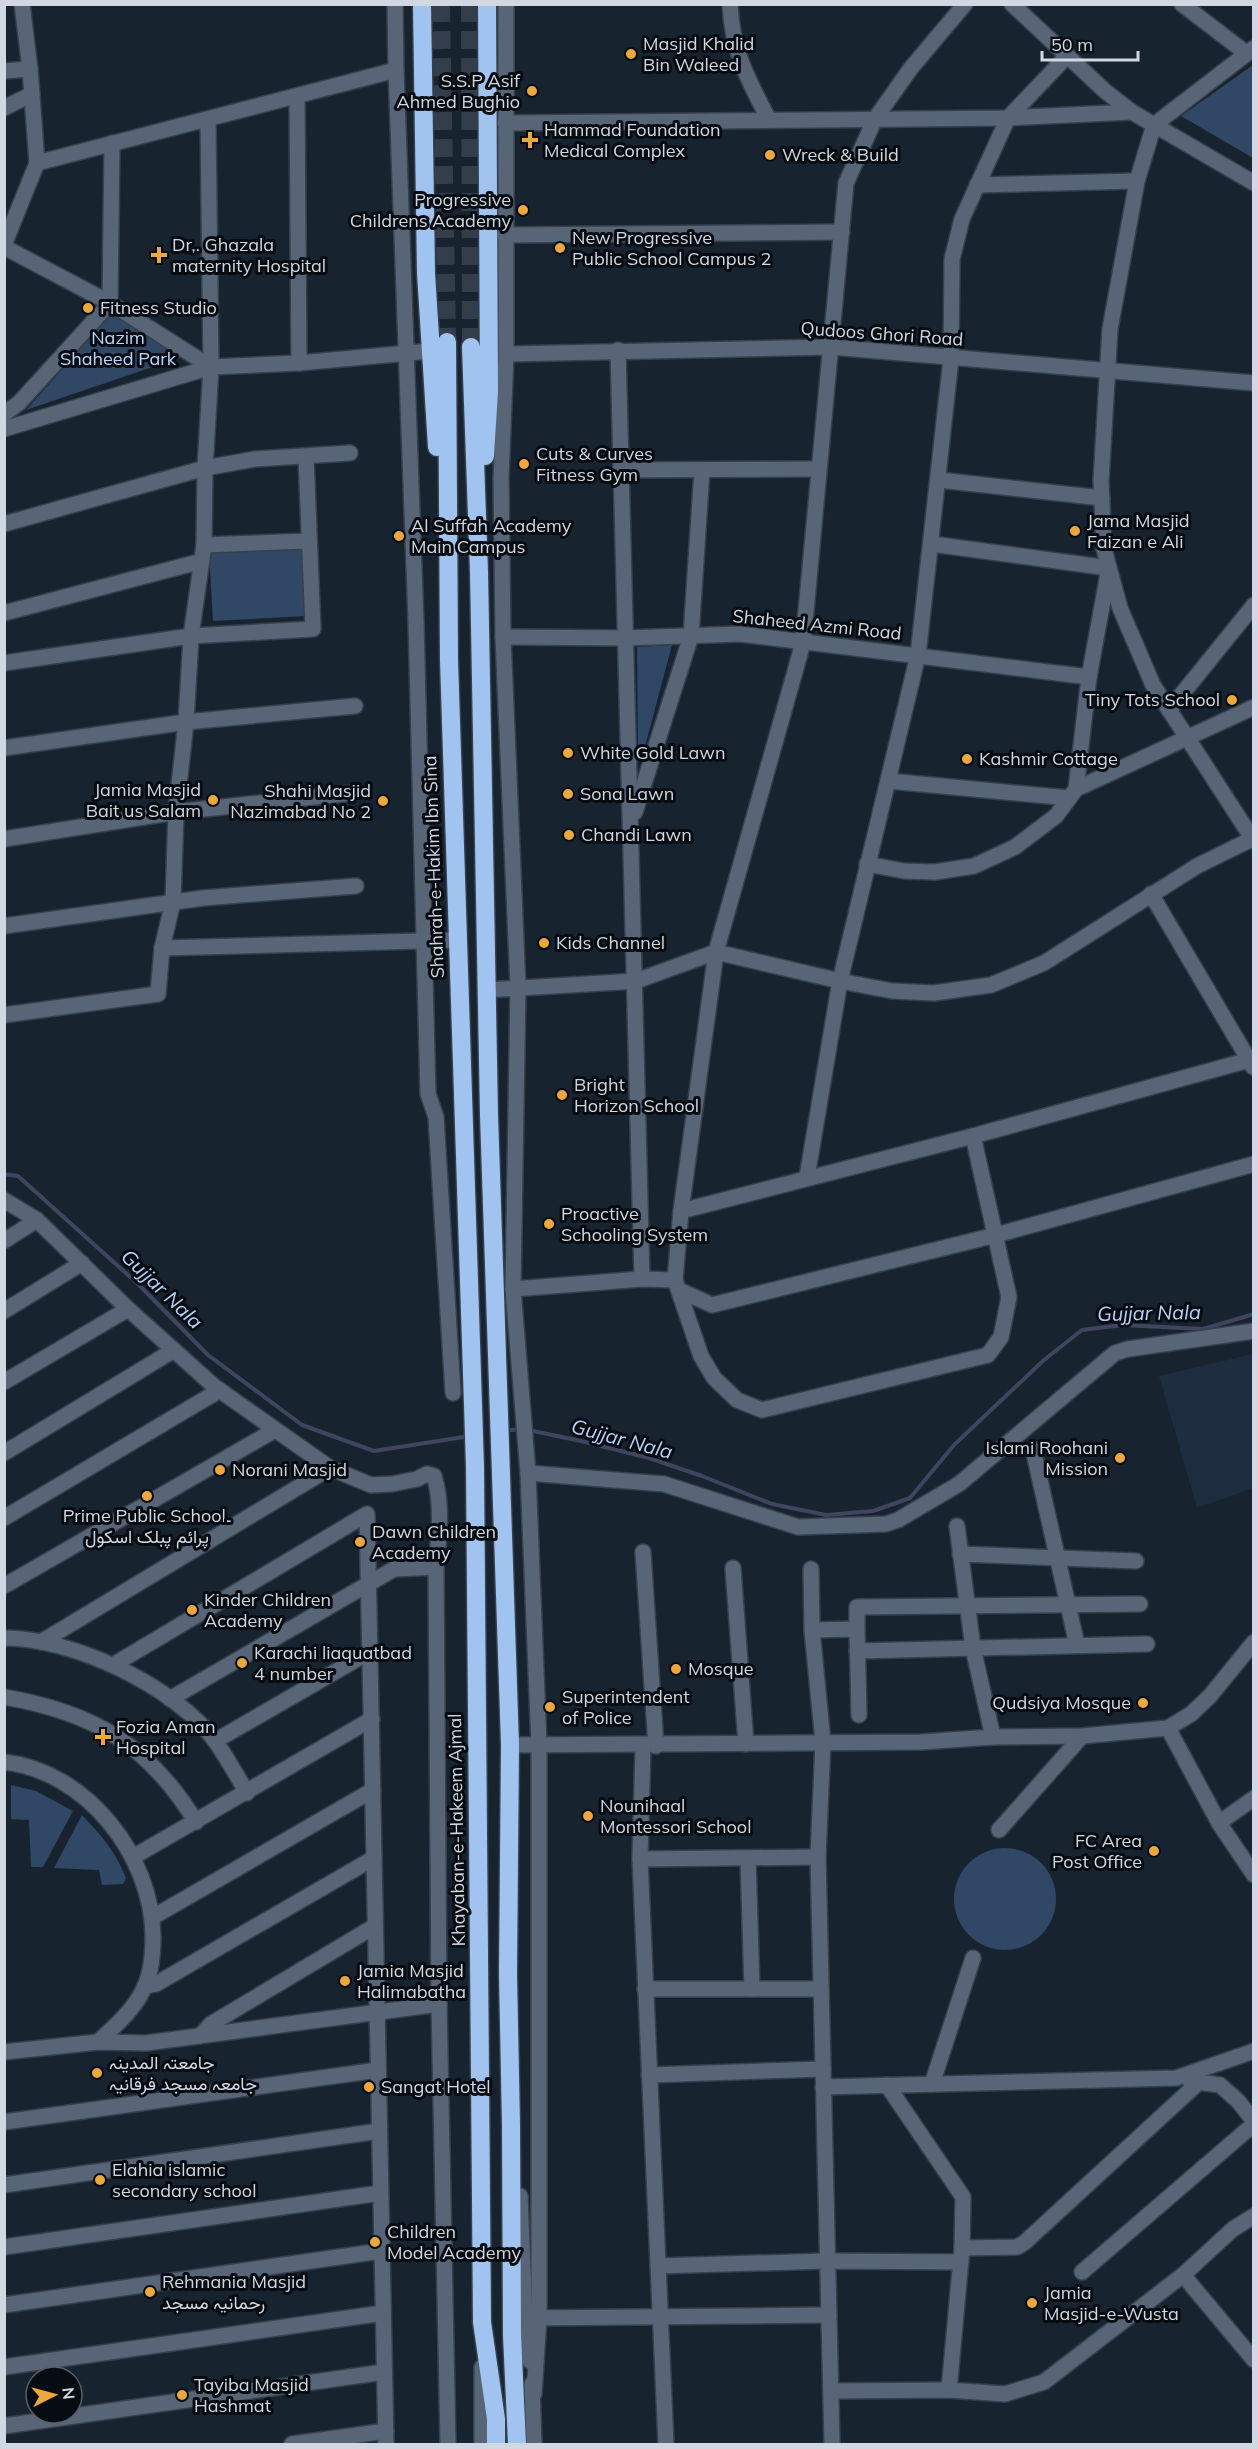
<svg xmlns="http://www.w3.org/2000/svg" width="1258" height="2449" font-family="Mulish,Vazirmatn,sans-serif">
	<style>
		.built { fill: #1e2c3f }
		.green { fill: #304866 }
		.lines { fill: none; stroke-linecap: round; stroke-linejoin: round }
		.stream { stroke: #3f455f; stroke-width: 4 }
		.highway-tunnel { stroke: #343e4b; stroke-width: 18; stroke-dasharray: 18 9; stroke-linecap: butt }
		.minor-casing { stroke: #36404c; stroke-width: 18 }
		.highway-casing { stroke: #36404c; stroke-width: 21 }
		.minor { stroke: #576577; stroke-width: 15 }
		.highway { stroke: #a1c3f0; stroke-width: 18 }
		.poi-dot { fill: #eda83b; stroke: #070c12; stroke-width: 2 }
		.labels { text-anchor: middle; stroke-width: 6; stroke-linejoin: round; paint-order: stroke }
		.poi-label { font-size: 18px; fill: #d1d8e2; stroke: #070c12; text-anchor: start }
		.street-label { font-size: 18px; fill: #d1d8e2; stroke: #070c12 }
		.park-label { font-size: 18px; fill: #bad8fe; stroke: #070c12 }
		.water-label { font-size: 20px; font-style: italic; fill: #b5d3f9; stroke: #070c12 }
	</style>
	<rect width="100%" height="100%" fill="#182330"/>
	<polygon class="built" points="1253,1354 1253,1488 1197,1508 1159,1376"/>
	<g class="green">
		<polygon points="1253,65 1253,158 1181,116"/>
		<polygon points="112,313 185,356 26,410"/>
		<polygon points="303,547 307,616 213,621 209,553"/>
		<polygon points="672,645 644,750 638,750 637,647"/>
		<polygon points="11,1785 36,1791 73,1811 43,1867 31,1867 29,1820 11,1819"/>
		<path d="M82 1815C101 1835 116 1852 126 1878L123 1884 102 1885 99 1870 54 1868Z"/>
		<circle cx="1005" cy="1899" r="51"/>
	</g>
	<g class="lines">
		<g class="stream">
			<polyline points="4,1174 18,1176 138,1284 208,1355 302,1425 374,1451 470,1436"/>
			<polyline points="528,1430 581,1441 649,1458 702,1476 772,1504 826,1515 873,1511 910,1498 954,1445 1044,1360 1082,1330 1123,1325 1203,1329 1254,1314"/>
			<polyline points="504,1431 520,1429"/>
		</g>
		<g class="highway-tunnel">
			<polyline points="441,4 447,342"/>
			<polyline points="470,4 471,347"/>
		</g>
		<defs>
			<g id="minor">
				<polyline points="395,4 396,70 416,622 428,1094 436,1117 453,1393"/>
				<polyline points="506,4 506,354 501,478 503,637 518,987 513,1289 528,1473 539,1745 539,2318 534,2394"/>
				<path d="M730 4C732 52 748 79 769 120"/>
				<polyline points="965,4 911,68 875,119 846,183 803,643 716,952 681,1211 675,1280 701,1356 714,1378 737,1400 762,1410 988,1355 1001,1337 1009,1297 973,1136"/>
				<polyline points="1012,4 1105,91 1132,112 1254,183"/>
				<polyline points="1182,4 1246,53"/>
				<polyline points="4,71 30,69"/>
				<polyline points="297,97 299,363"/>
				<polyline points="4,108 32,94"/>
				<polyline points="505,123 1008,118 1132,112"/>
				<polyline points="1154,125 1137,181 1110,329 1101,481 1104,549 1120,608 1153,685 1254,841"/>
				<polyline points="1154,125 1254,48"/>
				<polyline points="37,163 396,70"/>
				<polyline points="977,185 1137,181"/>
				<polyline points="505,235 842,232"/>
				<polyline points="4,245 37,163 30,69 22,4"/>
				<polyline points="4,247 110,303 211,367"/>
				<polyline points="618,350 642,1279"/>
				<polyline points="506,354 831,347 1254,383"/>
				<polyline points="4,414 19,403 110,303 112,143"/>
				<polyline points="4,429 211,367 299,363 430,351"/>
				<polyline points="620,470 819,469"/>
				<polyline points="939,480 1102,498"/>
				<polyline points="4,524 205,468 255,459 350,453"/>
				<polyline points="204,545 309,541"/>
				<polyline points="4,613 202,561"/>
				<polyline points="503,637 625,638 740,634 1089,677"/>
				<polyline points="4,663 191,636 313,629 306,457"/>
				<polyline points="1169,710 1254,605"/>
				<polyline points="4,748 186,722 355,706"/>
				<polyline points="889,781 1069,798"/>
				<polyline points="1076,789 1254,707"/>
				<polyline points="635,812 691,636 702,470"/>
				<polyline points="4,839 176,812 352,793"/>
				<polyline points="867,864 904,871 935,872 974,866 1015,847 1056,816 1076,789 1089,677 1109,568 932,544"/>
				<polyline points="1151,894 1253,1067"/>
				<polyline points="4,926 203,898 356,886"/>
				<polyline points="162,948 457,940"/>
				<polyline points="487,990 636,981 716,952 840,981 892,991 934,993 991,985 1044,963 1197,866 1254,838"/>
				<polyline points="4,1015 158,994 162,948 173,902 176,812 186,722 191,636 204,545 205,468 211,367 208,120"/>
				<polyline points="807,1177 840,981 918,655 951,359 952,259 962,219 1008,118 1067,56"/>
				<path d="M4 1200 37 1220 128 1309 215 1387 330 1468 371 1485 392 1484 417 1479 427 1474 434 1476C443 1503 439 1539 436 1567L439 2004 448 2444"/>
				<polyline points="681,1211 973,1136 1249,1060"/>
				<polyline points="4,1241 37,1220"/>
				<polyline points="513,1289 642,1279 675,1280"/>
				<polyline points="679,1290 712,1305 996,1235 1254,1164"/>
				<polyline points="4,1311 82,1263"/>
				<polyline points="4,1382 128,1309"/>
				<polyline points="1033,1449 1077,1645"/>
				<polyline points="4,1453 174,1350"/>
				<polyline points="528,1473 664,1484 798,1527 886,1524 898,1520 959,1484 1115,1353 1128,1349 1254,1331"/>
				<polyline points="4,1518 220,1390"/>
				<polyline points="957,1526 973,1648 993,1737"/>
				<polyline points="643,1552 656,1746"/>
				<polyline points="960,1554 1136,1561"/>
				<polyline points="733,1568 746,1744"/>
				<polyline points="811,1569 812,1630 823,1742 818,1857 832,2444"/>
				<polyline points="4,1586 275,1430"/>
				<polyline points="857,1629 857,1607 1140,1604"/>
				<polyline points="812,1630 857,1629 859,1715"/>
				<path d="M4 1638C73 1638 175 1686 216 1742 227 1758 237 1776 247 1793"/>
				<polyline points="41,1642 330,1468"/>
				<polyline points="857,1651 1147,1644"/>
				<polyline points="113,1665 367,1514 386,2444"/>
				<path d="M4 1697C93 1712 149 1745 196 1822"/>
				<polyline points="170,1699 394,1569 436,1567"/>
				<polyline points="1168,1728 1219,1823 1254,1875"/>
				<polyline points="215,1741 371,1651"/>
				<polyline points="510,1745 921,1742 993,1737 1082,1736 1168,1728 1191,1714 1210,1696 1254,1642"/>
				<polyline points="643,1746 640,1859 666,2444"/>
				<path d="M4 1762C87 1771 152 1856 153 1936 153 1953 152 1970 145 1986 136 2008 116 2025 98 2042"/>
				<polyline points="1219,1823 1254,1798"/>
				<polyline points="999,1830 1082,1736"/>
				<polyline points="133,1857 372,1719"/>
				<polyline points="748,1858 752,1989"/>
				<polyline points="640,1859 818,1857"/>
				<polyline points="153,1917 373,1790"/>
				<polyline points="145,1986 156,1984 374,1858"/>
				<polyline points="645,1989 821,1989"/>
				<polyline points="200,2036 211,2024 375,1926"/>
				<polyline points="4,2052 98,2042 146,2043 439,2004"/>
				<polyline points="649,2075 823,2069"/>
				<polyline points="1190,2081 1220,2085 1238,2101 1254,2121"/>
				<polyline points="932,2084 973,1958"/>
				<polyline points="887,2085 963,2197 962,2248 949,2390"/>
				<polyline points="823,2087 1176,2078 1254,2051"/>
				<polyline points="4,2122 378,2070"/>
				<polyline points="4,2185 379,2131"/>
				<polyline points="520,2196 525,2318 530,2361"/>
				<polyline points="4,2247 380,2193"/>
				<polyline points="962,2248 1017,2247 1024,2243 1198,2083"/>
				<polyline points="658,2266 827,2261 961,2262"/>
				<polyline points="1082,2272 1254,2124"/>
				<polyline points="1183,2275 1254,2360"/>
				<polyline points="4,2305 381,2251"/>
				<polyline points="531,2318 829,2315"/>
				<polyline points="4,2367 383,2313"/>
				<polyline points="532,2384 534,2444"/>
				<polyline points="831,2391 949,2390 1005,2394 1044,2382 1183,2275 1233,2229 1254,2216"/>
				<polyline points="4,2426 384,2372"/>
				<polyline points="292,2444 386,2431"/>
				<polyline points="482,2444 482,2367"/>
			</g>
			<g id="highway">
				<polyline points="422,4 426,273 437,447"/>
				<polyline points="447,342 449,660 475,1467 482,2322 496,2419 496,2444"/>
				<polyline points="471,347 479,572 489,1115 510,1745 508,1974 511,2125 512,2335 517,2444"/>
				<polyline points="485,456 489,391 487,4"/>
			</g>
		</defs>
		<use href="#minor" class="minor-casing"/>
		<use href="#highway" class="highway-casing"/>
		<use href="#minor" class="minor"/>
		<use href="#highway" class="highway"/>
	</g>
	<g class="poi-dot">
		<circle cx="631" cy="54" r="6"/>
		<circle cx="532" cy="91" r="6"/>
		<path d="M527 131h6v6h6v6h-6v6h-6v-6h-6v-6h6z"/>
		<circle cx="770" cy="155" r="6"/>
		<circle cx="523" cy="210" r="6"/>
		<circle cx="560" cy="248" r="6"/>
		<path d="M156 246h6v6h6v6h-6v6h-6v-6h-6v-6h6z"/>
		<circle cx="88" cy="308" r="6"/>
		<circle cx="524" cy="464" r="6"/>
		<circle cx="1075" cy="531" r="6"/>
		<circle cx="399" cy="536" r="6"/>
		<circle cx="1232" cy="700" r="6"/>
		<circle cx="568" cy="753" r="6"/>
		<circle cx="967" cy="759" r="6"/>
		<circle cx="568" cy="794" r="6"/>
		<circle cx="213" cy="800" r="6"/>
		<circle cx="383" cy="801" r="6"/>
		<circle cx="569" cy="835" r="6"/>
		<circle cx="544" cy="943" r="6"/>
		<circle cx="562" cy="1095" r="6"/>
		<circle cx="549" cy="1224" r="6"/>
		<circle cx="1120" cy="1458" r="6"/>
		<circle cx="220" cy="1470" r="6"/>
		<circle cx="147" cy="1496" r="6"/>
		<circle cx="360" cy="1542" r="6"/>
		<circle cx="192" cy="1610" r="6"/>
		<circle cx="242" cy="1663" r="6"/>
		<circle cx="676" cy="1669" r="6"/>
		<circle cx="1143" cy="1703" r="6"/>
		<circle cx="550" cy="1707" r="6"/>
		<path d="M100 1728h6v6h6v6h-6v6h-6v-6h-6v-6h6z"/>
		<circle cx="588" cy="1816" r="6"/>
		<circle cx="1154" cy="1851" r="6"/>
		<circle cx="345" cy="1981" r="6"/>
		<circle cx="97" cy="2073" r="6"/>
		<circle cx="369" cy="2087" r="6"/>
		<circle cx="100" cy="2180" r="6"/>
		<circle cx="375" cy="2242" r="6"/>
		<circle cx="150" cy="2292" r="6"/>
		<circle cx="1032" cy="2303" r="6"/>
		<circle cx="182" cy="2395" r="6"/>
	</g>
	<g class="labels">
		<g class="poi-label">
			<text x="643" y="50">Masjid Khalid<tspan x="643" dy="21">Bin Waleed</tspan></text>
			<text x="520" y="87" text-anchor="end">S.S.P Asif<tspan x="520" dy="21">Ahmed Bughio</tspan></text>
			<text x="544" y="136">Hammad Foundation<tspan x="544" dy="21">Medical Complex</tspan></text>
			<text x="782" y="161">Wreck &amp; Build</text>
			<text x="511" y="206" text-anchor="end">Progressive<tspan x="511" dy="21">Childrens Academy</tspan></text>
			<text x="572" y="244">New Progressive<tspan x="572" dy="21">Public School Campus 2</tspan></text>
			<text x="172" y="251">Dr,. Ghazala<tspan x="172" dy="21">maternity Hospital</tspan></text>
			<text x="100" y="314">Fitness Studio</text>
			<text x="536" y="460">Cuts &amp; Curves<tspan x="536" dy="21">Fitness Gym</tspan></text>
			<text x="1087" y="527">Jama Masjid<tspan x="1087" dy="21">Faizan e Ali</tspan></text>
			<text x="411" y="532">Al Suffah Academy<tspan x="411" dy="21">Main Campus</tspan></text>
			<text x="1220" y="706" text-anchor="end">Tiny Tots School</text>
			<text x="580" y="759">White Gold Lawn</text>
			<text x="979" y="765">Kashmir Cottage</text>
			<text x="201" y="796" text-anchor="end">Jamia Masjid<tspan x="201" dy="21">Bait us Salam</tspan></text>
			<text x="371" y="797" text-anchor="end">Shahi Masjid<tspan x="371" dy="21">Nazimabad No 2</tspan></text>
			<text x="580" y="800">Sona Lawn</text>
			<text x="581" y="841">Chandi Lawn</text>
			<text x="556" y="949">Kids Channel</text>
			<text x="574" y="1091">Bright<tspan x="574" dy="21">Horizon School</tspan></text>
			<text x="561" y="1220">Proactive<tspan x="561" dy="21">Schooling System</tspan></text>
			<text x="1108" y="1454" text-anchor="end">Islami Roohani<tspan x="1108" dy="21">Mission</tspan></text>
			<text x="232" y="1476">Norani Masjid</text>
			<text x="147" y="1522" text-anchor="middle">Prime Public School۔<tspan x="147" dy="21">پرائم پبلک اسکول</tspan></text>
			<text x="372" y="1538">Dawn Children<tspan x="372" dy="21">Academy</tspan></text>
			<text x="204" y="1606">Kinder Children<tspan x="204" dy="21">Academy</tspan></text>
			<text x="254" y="1659">Karachi liaquatbad<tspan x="254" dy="21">4 number</tspan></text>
			<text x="688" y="1675">Mosque</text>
			<text x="562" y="1703">Superintendent<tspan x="562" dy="21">of Police</tspan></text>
			<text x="1131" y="1709" text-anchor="end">Qudsiya Mosque</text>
			<text x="116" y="1733">Fozia Aman<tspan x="116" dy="21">Hospital</tspan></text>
			<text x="600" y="1812">Nounihaal<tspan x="600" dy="21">Montessori School</tspan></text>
			<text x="1142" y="1847" text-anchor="end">FC Area<tspan x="1142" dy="21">Post Office</tspan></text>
			<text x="357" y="1977">Jamia Masjid<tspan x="357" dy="21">Halimabatha</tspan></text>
			<text x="109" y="2069">جامعتہ المدینہ<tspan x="109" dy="21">جامعہ مسجد فرقانیہ</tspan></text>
			<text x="381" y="2093">Sangat Hotel</text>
			<text x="112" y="2176">Elahia islamic<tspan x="112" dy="21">secondary school</tspan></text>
			<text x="387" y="2238">Children<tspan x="387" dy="21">Model Academy</tspan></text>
			<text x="162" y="2288">Rehmania Masjid<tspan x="162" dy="21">رحمانیہ مسجد</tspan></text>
			<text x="1044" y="2299">Jamia<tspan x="1044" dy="21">Masjid-e-Wusta</tspan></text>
			<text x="194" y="2391">Tayiba Masjid<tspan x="194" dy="21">Hashmat</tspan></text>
		</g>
		<g class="street-label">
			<text transform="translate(882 334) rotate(4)" y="6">Qudoos Ghori Road</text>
			<text transform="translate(817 625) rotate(6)" y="6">Shaheed Azmi Road</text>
			<text transform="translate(434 867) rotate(-92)" y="6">Shahrah-e-Hakim Ibn Sina</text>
			<text transform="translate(457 1830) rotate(-91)" y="6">Khayaban-e-Hakeem Ajmal</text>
		</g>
		<g class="park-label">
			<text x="118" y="344">Nazim<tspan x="118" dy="21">Shaheed Park</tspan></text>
		</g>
		<g class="water-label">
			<text transform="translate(162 1289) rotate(44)" y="7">Gujjar Nala</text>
			<text transform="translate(1149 1313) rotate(-1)" y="7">Gujjar Nala</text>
			<text transform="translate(622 1439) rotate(15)" y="7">Gujjar Nala</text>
		</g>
	</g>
	<rect width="1258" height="2449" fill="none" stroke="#d1d8e2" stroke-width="12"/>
	<g transform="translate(54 2395) rotate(84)"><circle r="28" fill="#070c12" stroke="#585e65" stroke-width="1.5"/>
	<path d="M0-4.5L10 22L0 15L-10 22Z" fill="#eda83b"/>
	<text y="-9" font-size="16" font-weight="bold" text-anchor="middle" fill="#d1d8e2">N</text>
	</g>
	<path d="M1042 51v9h96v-9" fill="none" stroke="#d1d8e2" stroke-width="3"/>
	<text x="1051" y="51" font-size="18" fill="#d1d8e2" stroke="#070c12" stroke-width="4.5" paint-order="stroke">50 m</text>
</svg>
